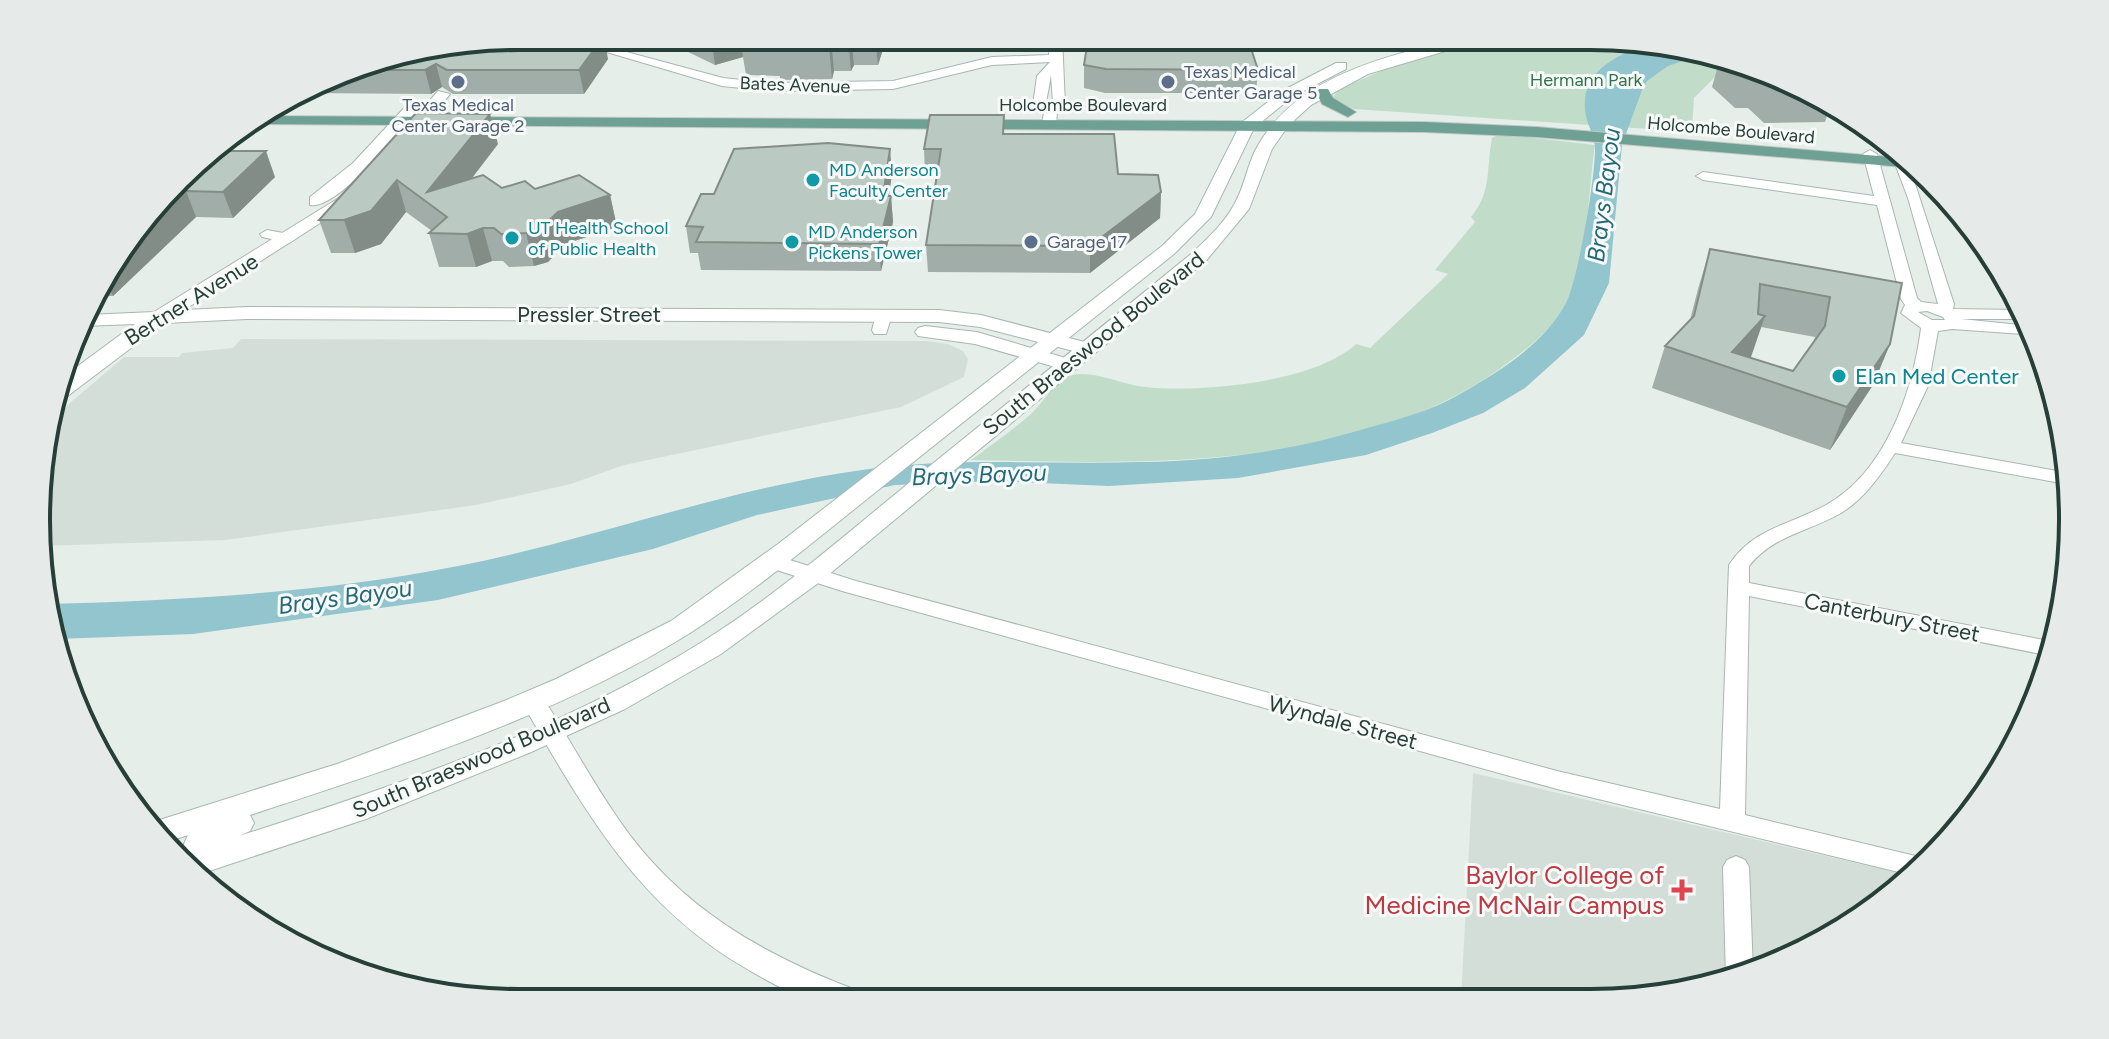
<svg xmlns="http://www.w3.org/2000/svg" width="2109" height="1039" font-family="Figtree,sans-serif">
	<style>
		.built { fill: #d4ded9 }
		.green { fill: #c1ddc9 }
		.water { fill: #93c5ce }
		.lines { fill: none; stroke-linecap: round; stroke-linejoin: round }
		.minor-casing { stroke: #a9b6b1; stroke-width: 2 }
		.tertiary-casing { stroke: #a9b6b1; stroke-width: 2 }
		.secondary-casing { stroke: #a5b9b2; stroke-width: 2 }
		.primary-casing { stroke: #c2c9c7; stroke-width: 2 }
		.minor { fill: #fff; fill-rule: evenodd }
		.tertiary { fill: #fff; fill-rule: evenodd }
		.secondary { fill: #fff; fill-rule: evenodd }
		.primary { fill: #6ea093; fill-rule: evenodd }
		.wall { fill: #a1ada8; fill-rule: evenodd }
		.shaded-wall { fill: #838d88 }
		.building { fill: #bbc9c3; stroke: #838d88; stroke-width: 2; fill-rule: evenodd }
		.service-dot { fill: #5c6f8a; stroke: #f7faf8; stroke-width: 3 }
		.culture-dot { fill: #0f9aa8; stroke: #f7faf8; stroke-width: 3 }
		.health-dot { fill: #e0444e; stroke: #f7faf8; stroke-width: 3 }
		.labels { text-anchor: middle; stroke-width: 6; stroke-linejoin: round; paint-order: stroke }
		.far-service-label { font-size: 18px; fill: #4e5e75; stroke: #f7faf8; text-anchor: start }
		.far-park-label { font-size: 18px; fill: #33734c; stroke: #f7faf8 }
		.far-street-label { font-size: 18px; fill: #263f38; stroke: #f7faf8 }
		.far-culture-label { font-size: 18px; fill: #0d838f; stroke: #f7faf8; text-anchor: start }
		.street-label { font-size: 22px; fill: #263f38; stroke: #f7faf8 }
		.culture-label { font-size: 22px; fill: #0d838f; stroke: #f7faf8; text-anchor: start }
		.water-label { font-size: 24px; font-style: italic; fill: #246977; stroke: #f7faf8 }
		.near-health-label { font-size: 26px; fill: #be3a42; stroke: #f7faf8; text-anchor: end }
		.rim { fill: none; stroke: #263f38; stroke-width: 4 }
	</style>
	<rect width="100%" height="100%" fill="#e6eeea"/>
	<g class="built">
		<polygon points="241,339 926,341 948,344 963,351 968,359 964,377 901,407 624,465 571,484 476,505 226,540 41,546 45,428 71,402 124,357 179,357 182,353 233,348"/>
		<polygon points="1473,773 1911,876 1883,903 1774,966 1653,999 1461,1000"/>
	</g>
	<g class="green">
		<polygon points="1509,36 1590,36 1759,70 1716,76 1694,98 1692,132 1354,109 1332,99 1338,90 1397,64"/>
		<path d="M1499 134 1595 145C1588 191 1588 258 1568 300 1554 328 1530 347 1505 365 1360 472 1143 464 971 460 992 444 1015 429 1034 411 1045 400 1056 379 1073 375 1093 370 1124 385 1145 387 1200 393 1314 383 1356 344L1370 348 1448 274 1435 270 1475 222 1471 217C1492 192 1486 169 1492 138Z"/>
	</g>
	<path class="water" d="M1642 46 1694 57 1668 66 1647 81 1642 90 1622 145 1609 283 1584 335 1525 388 1483 413 1432 433 1366 455 1238 478 1109 486 995 481 895 485 757 515 653 549 438 600 193 634 57 639 47 604C185 600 322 593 458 566 596 539 730 487 869 469 960 457 1050 465 1141 462 1216 461 1291 451 1364 429 1396 420 1431 411 1460 394 1500 371 1544 344 1566 303 1578 280 1596 174 1595 147 1594 134 1586 123 1585 110 1582 72 1612 58 1642 46Z"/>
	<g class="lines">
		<defs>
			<g id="minor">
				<path d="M1050 36H1062L1065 105 1057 112 1056 125 1049 129 1042 125 1044 112 1033 105 1037 76 1050 62 992 65 893 89 772 91 722 86 576 43 582 40 723 78 772 83 893 81 992 57 1049 55ZM1051 75 1053 103 1050 105 1046 103Z"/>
				<path d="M1870 150 1877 154 1917 298 1921 302 1938 304 1908 198 1892 156 1895 153 1908 162 1954 304 1953 309 2020 310 2026 319H1961L2030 326 2036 335 1952 329 1938 331 1928 386 1901 443 2063 472 2066 484 1895 453C1880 476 1864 499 1841 513 1808 532 1774 535 1749 566V583L2049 641 2046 655 1749 596 1745 815 1928 859 1911 875 1557 789 842 591 764 566 761 561 771 554 856 581 1557 771 1720 809 1729 565C1753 528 1790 525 1826 505 1886 472 1913 391 1921 328L1901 313 1905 305 1901 299 1877 205 1703 180 1696 176 1703 172 1874 196 1863 154ZM1927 311 1943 317 1945 320H1932L1918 312Z"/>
				<polygon points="267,230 294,235 297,238 289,243 262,237 260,234"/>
				<polygon points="884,310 892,315 886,334 874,334 872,330 876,315"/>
				<path d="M533 693 541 695C568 736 591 780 619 820 679 908 766 957 864 993L868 1002C853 1002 834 1005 819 1002 795 997 768 981 747 969 635 904 584 809 521 701L525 695Z"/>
				<polygon points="1736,856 1745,860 1749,867 1753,972 1726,979 1723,867 1727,860"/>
			</g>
			<g id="tertiary">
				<polygon points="1408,36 1426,36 1448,48 1436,51"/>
				<polygon points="438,91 450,94 412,141 400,141 400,135"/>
				<path d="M405 107 418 110C402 131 336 211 310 205V197L353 163Z"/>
				<polygon points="347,193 353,194 353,202 184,310 247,307 939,310 981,315 1096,345 1099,349 1089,355 980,327 939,322 247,319 164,323 65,398 55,399 63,377 135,324 83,326 87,315 154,312"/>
				<polygon points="925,326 977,332 1076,361 1079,365 1069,371 975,344 918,336 915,332 918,328"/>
			</g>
			<path id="secondary" d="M1472 36H1496L1368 74 1311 105 1288 126 1272 149 1249 209 1205 262 821 581 721 654 625 709 529 753 366 819 197 875 174 857 179 855 188 835 164 843 150 823 340 763 504 701 556 679 671 621 778 544 1162 246 1195 214 1241 123 1282 91 1336 63H1346V69L1292 97 1254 128 1211 217 1174 254C1077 332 979 409 882 487 819 537 757 590 690 633 561 714 394 768 250 815L254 823 250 831 239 836C396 786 561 730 702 642 774 597 839 540 904 487 1000 409 1096 332 1191 254 1209 237 1228 220 1238 197 1245 182 1248 165 1255 151 1295 73 1394 54 1472 36Z"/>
			<g id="primary">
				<polygon points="1318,89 1328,89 1333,98 1356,112 1348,117 1322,104 1316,92"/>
				<polygon points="262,116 1424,122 1537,127 1902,158 1916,168 1537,137 1424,132 247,124"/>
			</g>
		</defs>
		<use href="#minor" class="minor-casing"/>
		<use href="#tertiary" class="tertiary-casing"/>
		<use href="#secondary" class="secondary-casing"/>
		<use href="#primary" class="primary-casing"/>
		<use href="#minor" class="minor"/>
		<use href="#tertiary" class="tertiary"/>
		<use href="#secondary" class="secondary"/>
		<use href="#primary" class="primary"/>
	</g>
	<g class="wall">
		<polygon points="663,36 1028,36 1026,47 922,50 922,46 884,46 878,65 854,65 851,71 834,71 832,79 780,80 780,76 746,75 743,57 715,65 686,51 684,38"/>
		<polygon points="1105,36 1293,36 1292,47 1251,47 1258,70 1256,93 1105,93 1084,88 1084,65 1106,40"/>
		<polygon points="608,59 584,94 453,94 442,87 431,94 306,93 364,62"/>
		<polygon points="1719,62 1775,73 1829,109 1825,122 1764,123 1748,108 1735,108 1712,87"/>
		<polygon points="416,113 498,144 471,178 502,188 535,189 610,195 617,227 565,244 548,262 534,266 509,267 503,261 492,261 476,267 439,267 429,233 432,231 406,212 381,244 355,253 331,253 319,220"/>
		<polygon points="1005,134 1118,174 1161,192 1160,218 1090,273 928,272 926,245 937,175 925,175 924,149"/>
		<polygon points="218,144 221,151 275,177 233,218 196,217 113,296 94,296 101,277"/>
		<polygon points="892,174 889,196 891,196 893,222 881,271 701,270 698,253 690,253 686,226 714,194"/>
		<path d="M1710 249 1902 283 1890 344 1873 385 1830 450 1652 388 1665 346 1690 320 1698 289ZM1761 327 1815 337 1814 341 1793 371 1750 358Z"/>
	</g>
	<g class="shaded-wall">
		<polygon points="604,36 608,59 584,94 579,70"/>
		<polygon points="711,36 755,36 741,42 743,57 715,65"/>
		<polygon points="849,36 851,36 854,65 851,71 848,38"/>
		<polygon points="875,36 883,36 884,46 878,65"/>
		<polygon points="831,38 834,71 832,79 829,46"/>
		<polygon points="436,64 442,87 431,94 425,70"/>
		<polygon points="490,114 498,144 444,215 427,192"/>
		<polygon points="218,144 225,164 207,157"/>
		<polygon points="890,149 892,174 885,220 891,196 893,222 881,271 879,244 883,196"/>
		<polygon points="266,151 275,177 233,218 223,192"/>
		<polygon points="397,180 406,212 381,244 355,253 344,220"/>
		<polygon points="186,191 196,217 113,296 103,275 142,231"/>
		<polygon points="1161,192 1160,218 1090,273 1090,246"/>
		<polygon points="610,195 617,227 565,244 548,262 534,266 526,233 558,212"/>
		<polygon points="483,228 492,261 476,267 467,234"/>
		<polygon points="1765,316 1751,357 1738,371 1732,352"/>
		<polygon points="1890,344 1873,385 1830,450 1847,407"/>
	</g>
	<g class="building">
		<polygon points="520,36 604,36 579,70 447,70 436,64 425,70 349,70 364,62"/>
		<polygon points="745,36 849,36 848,38 831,38 829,46 776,47 778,43 741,42"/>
		<polygon points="1109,36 1247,36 1258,70 1106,69 1084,65 1088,40 1109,40"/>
		<polygon points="1735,65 1775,73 1798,88 1775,88 1758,74 1745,74"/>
		<polygon points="416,113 490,114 427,192 483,175 502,188 525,181 535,189 579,175 610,195 558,212 540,229 526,233 501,234 494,228 483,228 467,234 429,233 447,217 397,180 371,211 344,220 319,220"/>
		<polygon points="930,115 1004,115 1003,134 1114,134 1118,174 1158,175 1161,192 1090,246 926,245 941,149 924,149"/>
		<polygon points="828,143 890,149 883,196 891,196 879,244 696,242 703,227 686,226 701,194 714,194 734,149"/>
		<polygon points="212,151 266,151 223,192 186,191 142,231"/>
		<path d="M1710 249 1902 283 1890 344 1847 407 1665 346 1694 316ZM1760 284 1830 297 1825 326 1793 371 1732 352 1765 316 1758 314Z"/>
	</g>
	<g class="service-dot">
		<circle cx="458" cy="82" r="8"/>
		<circle cx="1168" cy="82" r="8"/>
		<circle cx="1031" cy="242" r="8"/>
	</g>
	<g class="culture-dot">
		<circle cx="813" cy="180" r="8"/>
		<circle cx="512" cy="238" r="8"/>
		<circle cx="792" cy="242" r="8"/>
		<circle cx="1839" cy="376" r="8"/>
	</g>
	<path class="health-dot" d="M1678 878h8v8h8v8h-8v8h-8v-8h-8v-8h8z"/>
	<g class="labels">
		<g class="far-service-label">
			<text x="1184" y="78">Texas Medical<tspan x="1184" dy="21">Center Garage 5</tspan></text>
			<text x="458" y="111" text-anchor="middle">Texas Medical<tspan x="458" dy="21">Center Garage 2</tspan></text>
			<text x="1047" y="248">Garage 17</text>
		</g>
		<g class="far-park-label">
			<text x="1586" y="86">Hermann Park</text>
		</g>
		<g class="far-street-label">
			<text transform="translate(795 85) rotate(2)" y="6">Bates Avenue</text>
			<text x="1083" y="111">Holcombe Boulevard</text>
			<text transform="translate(1731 130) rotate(5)" y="6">Holcombe Boulevard</text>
		</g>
		<g class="far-culture-label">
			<text x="829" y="176">MD Anderson<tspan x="829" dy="21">Faculty Center</tspan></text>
			<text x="528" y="234">UT Health School<tspan x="528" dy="21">of Public Health</tspan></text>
			<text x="808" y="238">MD Anderson<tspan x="808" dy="21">Pickens Tower</tspan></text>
		</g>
		<g class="street-label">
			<text transform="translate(191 299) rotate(-32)" y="8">Bertner Avenue</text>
			<text x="589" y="322">Pressler Street</text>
			<text transform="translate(1093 343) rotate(-39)" y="8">South Braeswood Boulevard</text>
			<text transform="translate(1892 617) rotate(11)" y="8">Canterbury Street</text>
			<text transform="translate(1343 722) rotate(15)" y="8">Wyndale Street</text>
			<text transform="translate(481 757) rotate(-23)" y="8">South Braeswood Boulevard</text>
		</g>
		<g class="culture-label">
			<text x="1855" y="384">Elan Med Center</text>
		</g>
		<g class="water-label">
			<text transform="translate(1604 195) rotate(-83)" y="8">Brays Bayou</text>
			<text transform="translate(979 475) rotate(-2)" y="8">Brays Bayou</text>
			<text transform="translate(345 597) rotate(-8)" y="8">Brays Bayou</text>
		</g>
		<g class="near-health-label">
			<text x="1664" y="884">Baylor College of<tspan x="1664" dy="30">Medicine McNair Campus</tspan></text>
		</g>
	</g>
	<path d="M0 0H2109V1039H0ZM519 50H1590A469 469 0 0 1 2059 519V520A469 469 0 0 1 1590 989H519A469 469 0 0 1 50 520V519A469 469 0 0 1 519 50Z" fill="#e6ebe9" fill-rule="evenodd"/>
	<path class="rim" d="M519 50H1590A469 469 0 0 1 2059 519V520A469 469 0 0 1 1590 989H519A469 469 0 0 1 50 520V519A469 469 0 0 1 519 50Z"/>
</svg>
